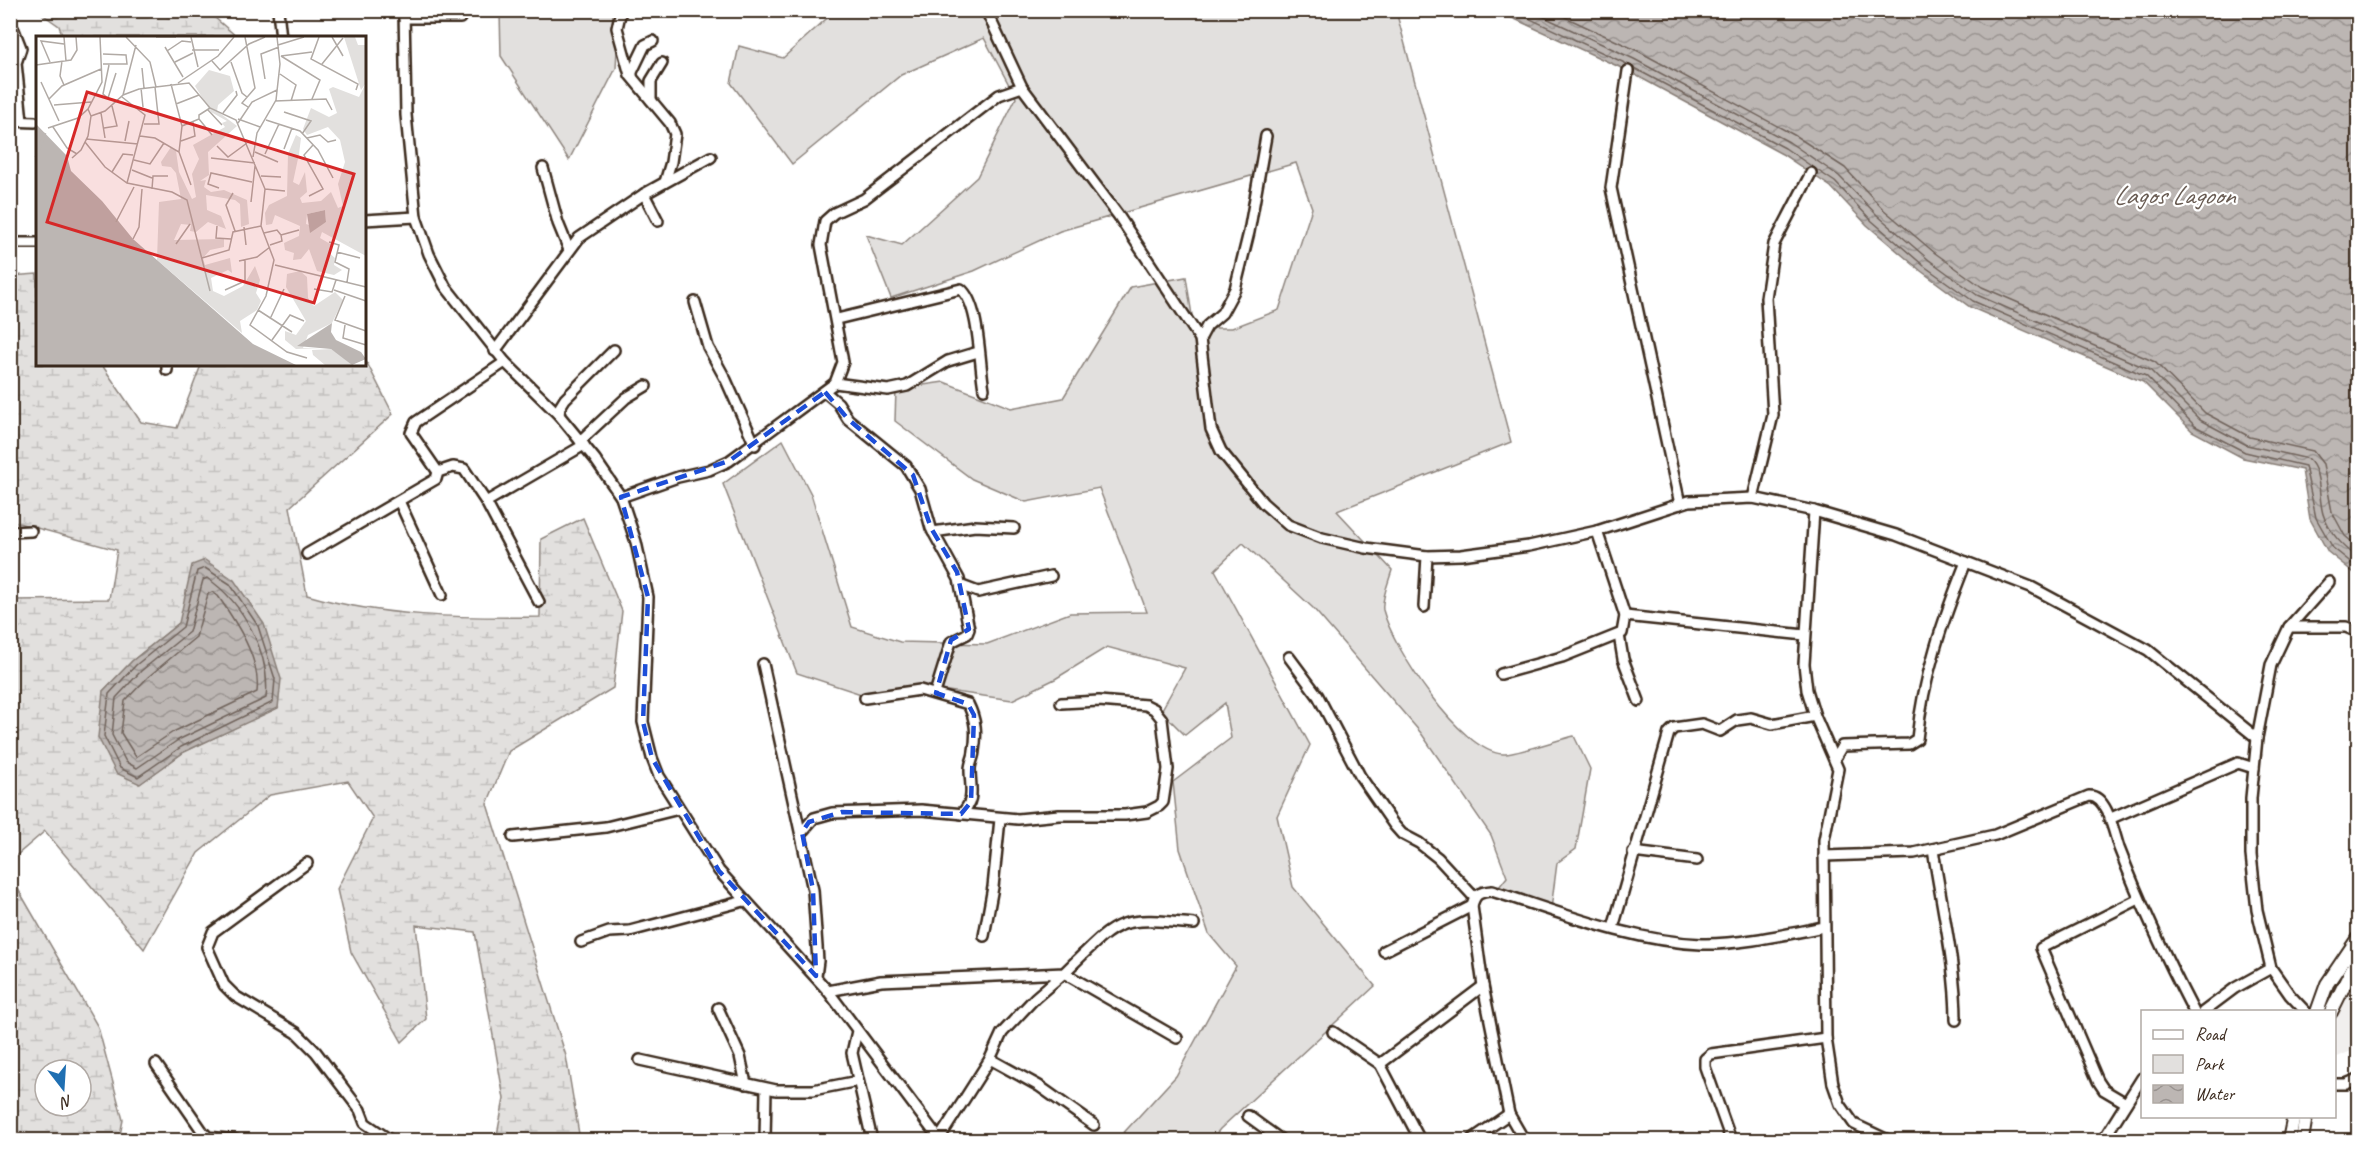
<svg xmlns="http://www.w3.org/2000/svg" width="2369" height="1151" font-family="Caveat,sans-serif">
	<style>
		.built { fill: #f1efee }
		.green { fill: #e2e0de; stroke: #8e857e; stroke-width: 1.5 }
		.wetland { fill: url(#wetland-marsh); stroke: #8e857e; stroke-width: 1.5; fill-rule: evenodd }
		.water { fill: url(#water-waves); stroke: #887e77; stroke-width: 1.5 }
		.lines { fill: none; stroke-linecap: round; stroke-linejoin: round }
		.shore { stroke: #6f625a; stroke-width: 1.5 }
		.street-casing { stroke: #3b2a1e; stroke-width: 14 }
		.secondary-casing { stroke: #3b2a1e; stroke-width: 16 }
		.street { stroke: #fff; stroke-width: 9 }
		.secondary { stroke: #fff; stroke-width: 12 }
		.marked { fill: none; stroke: #1d4ed8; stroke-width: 4.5; stroke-dasharray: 12 8; stroke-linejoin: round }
		.labels { text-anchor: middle; stroke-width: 4.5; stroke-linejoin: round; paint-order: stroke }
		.water-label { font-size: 27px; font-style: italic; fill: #685b52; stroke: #fff }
		.inset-river { fill: none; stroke: #bcb6b3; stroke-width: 3 }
		.inset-road { fill: none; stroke: #b1aaa5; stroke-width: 1.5 }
		.view { fill: #d62828; fill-opacity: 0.15; stroke: #d62828; stroke-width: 3 }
		.inset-edge { fill: none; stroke: #3b2a1e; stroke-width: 3 }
	</style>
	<defs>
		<pattern id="wetland-marsh" width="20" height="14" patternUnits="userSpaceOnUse" patternTransform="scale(1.5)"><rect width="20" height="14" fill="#e2e0de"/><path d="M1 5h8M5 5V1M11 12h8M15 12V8" fill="none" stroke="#c3c0be"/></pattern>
		<pattern id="water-waves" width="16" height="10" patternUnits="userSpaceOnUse" patternTransform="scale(1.5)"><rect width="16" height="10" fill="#bcb6b3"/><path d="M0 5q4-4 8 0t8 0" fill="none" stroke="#9a9491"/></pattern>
	</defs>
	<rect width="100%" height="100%" fill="#fff"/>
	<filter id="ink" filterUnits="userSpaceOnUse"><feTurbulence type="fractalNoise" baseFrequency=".0167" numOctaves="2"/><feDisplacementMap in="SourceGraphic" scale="12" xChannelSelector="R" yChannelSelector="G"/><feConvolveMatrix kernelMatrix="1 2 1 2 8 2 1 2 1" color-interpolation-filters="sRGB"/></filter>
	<g filter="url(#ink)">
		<polygon class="built" points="2358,965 2358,1048 2335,1058 2335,1020"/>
		<g class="green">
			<polygon points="500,11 619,11 616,68 569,160 501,56"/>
			<path d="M835 11H1396L1511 442 1337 511 1392 570C1389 581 1381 599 1383 610 1393 648 1460 752 1503 754 1514 755 1560 739 1574 736L1590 769 1576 849 1557 863 1551 909 1495 892 1507 877 1491 835 1421 733 1313 608 1243 543 1215 570 1310 745 1277 816 1293 887 1375 986 1220 1129 1211 1140H1117L1176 1076 1236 966 1209 934 1180 849 1173 782 1231 738 1225 703 1185 735 1161 711 1185 668 1107 647 1055 679 1012 700 948 691 861 694 797 673 723 484 783 440 811 494 852 627 900 642 987 644 1070 613 1147 612 1099 488 1026 502 972 479 895 421 896 389 944 382 1011 408 1063 398 1131 287 1186 277 1194 328H1232L1279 310 1312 208 1296 163 1060 231 974 271 891 298 866 235 902 245 977 177 1016 98 984 38 901 75 792 164 731 83 739 46 783 58Z"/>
		</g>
		<g class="wetland">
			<polygon points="38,11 207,11 237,37 63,37 59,26"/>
			<path d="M37 274 38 364 102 365 141 422 177 428 201 365 367 363 393 414 290 507 307 595C382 617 462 618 540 617L541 539 583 518 622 611 613 688 509 751 487 804 566 1056 580 1140H496L504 1099 475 932 416 925 426 1019 402 1042 351 952 337 889 373 818 348 781 270 795 198 853 144 949 45 831 11 860V600L109 599 117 550 11 521V276ZM179 623 278 707 184 752 139 784 103 691 132 661Z"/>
			<path d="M11 877 98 1027 123 1120 119 1140H11ZM45 1070H81V1106H45Z"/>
		</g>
		<g class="water">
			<polygon points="1497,11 2358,11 2358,576 2328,552 2310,519 2302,470 2243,458 2192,431 2143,382 1970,307 1921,271 1867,225 1831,187 1782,154 1628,71"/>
			<polygon points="205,560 234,580 264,624 281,679 278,708 184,752 140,784 116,773 98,737 103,691 132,661 179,623 192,565"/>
		</g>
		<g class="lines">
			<g class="shore">
				<polyline points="1511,10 1629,65"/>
				<path d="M1529 10 1634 59 1789 142 1839 176 1877 215 1929 260 1977 295 2150 370 2200 420 2247 445 2308 459C2322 471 2318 497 2323 514 2329 533 2343 546 2358 558"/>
				<polyline points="1550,10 1638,51 1794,135 1845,168 1883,209 1935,253 1982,287 2155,362 2205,413 2250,437 2313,451 2323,464 2332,512 2345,536 2358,547"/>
				<polyline points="1632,67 1785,148 1814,168"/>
				<polyline points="1814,168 1835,182 1872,221 1924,266 1973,301 2146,376 2195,426 2245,452 2305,466 2316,518 2333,548 2358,568"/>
				<polygon points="205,568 230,584 258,626 275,679 273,702 181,747 138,777 120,768 104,736 109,694 136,665 183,627 197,571"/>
				<path d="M207 578C243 602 271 654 266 698L178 740 137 768 126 762 112 735 116 698 141 671 189 632 203 580Z"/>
				<path d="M212 592 218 596C236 622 261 659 257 692L173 732 136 757 121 733 125 701 148 677 196 637 208 594Z"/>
			</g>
			<defs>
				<g id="street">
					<polyline points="278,10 281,38"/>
					<polyline points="404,10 406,115 416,217 429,254 445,286 505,362 559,415 595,459 621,497 636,542 648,597 643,722 652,758 659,776 719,871 828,991 940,1140"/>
					<polyline points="621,10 617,28 630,75 670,123 675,134 671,162 665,182"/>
					<polyline points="986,10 1022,87 1118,215 1200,339 1211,429 1221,451 1263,503 1288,525 1322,538 1366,548 1427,556 1461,555 1529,546 1597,531 1689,501 1753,498 1814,511 1896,535 2031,587 2148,650 2257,738"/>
					<polyline points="404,18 460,18"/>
					<polyline points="14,30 21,48 16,63 22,121"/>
					<polyline points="1628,71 1611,188 1680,504"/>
					<polyline points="632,76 632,72 645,45 653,41"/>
					<polyline points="651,100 651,81 662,63"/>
					<polyline points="10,121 35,122"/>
					<polyline points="543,168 558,223 569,250"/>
					<polyline points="644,194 658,221"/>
					<polyline points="364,220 416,217"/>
					<polyline points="10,243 38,243"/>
					<polyline points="695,302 708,347 726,380 755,445"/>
					<path d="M837 319 961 289C980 305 979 363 984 389"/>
					<polyline points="1200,339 1207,326 1222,313 1235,289 1249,232 1266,136"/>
					<polyline points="495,351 579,238 644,194 711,157"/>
					<polyline points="167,364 167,370"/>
					<polyline points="835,383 888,390 907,386 948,361 978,352"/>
					<polyline points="825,392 838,403 848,419 906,466 920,489 931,528 959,579 969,629 967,634 951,642 935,693"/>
					<polyline points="559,415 560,407 565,399 614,350"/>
					<polyline points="580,441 626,398 646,386"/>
					<polyline points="438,472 411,433 416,422 505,362"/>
					<polyline points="621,497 678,477 709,470 729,461 835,383 843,362 821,245 825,221 834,213 864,199 999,95 1022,87"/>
					<polyline points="1753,498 1773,415 1766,298 1774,244 1811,173"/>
					<polyline points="399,501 442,595"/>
					<polyline points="486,502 539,602"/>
					<polyline points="1814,511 1804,664 1807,690 1815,716 1838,769 1824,840 1826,1038 1833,1084 1840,1104 1854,1124 1888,1140"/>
					<polyline points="10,532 31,531"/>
					<polyline points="933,532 975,526 1014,528"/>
					<polyline points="307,554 436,479 438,472 453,467 464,469 486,502 584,445"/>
					<polyline points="962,586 978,592 1051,576"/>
					<polyline points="1424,607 1427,556"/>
					<polyline points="1625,616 1805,635"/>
					<polyline points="2289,627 2346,627 2358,632"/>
					<polyline points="1619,635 1623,659 1639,701"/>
					<polyline points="1289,657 1318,696 1360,776 1394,825 1402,834 1419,843 1438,858 1474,897"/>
					<polyline points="763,664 813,890 818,961 816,976"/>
					<polyline points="1501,674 1562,657 1622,633 1625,616 1597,531"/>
					<path d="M865 698 920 690 968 704C976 720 977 733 974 751 974 757 970 763 970 769 970 788 976 800 961 814"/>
					<path d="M1835 758 1842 746 1909 744 1917 739C1923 676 1943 620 1966 562"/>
					<polyline points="2109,819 2238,763 2254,768"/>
					<polyline points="802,832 814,818 832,813 921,810 1018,819 1059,815 1125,815 1147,812 1159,806 1163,802 1168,769 1162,719 1154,709 1146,705 1099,701 1061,703"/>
					<polyline points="513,837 606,827 679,809"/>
					<path d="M1933 849C1941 904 1956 965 1956 1020"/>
					<polyline points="1633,852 1697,860"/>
					<path d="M1824 856 1914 853 1995 835 2089 796C2107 795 2114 833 2119 848 2141 905 2166 958 2194 1012"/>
					<polyline points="307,863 213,932 207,947 224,985 235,996 297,1033 316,1052 360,1110 365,1123 390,1140"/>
					<polyline points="1613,928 1669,733 1674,728 1702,724 1720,731 1737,720 1751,718 1772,724 1815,716"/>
					<polyline points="984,936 993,887 1000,819"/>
					<polyline points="581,942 609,932 630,931 744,901"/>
					<polyline points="1384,951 1472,906"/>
					<path d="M828 991 881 981 1064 973C1119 919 1116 916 1194 924"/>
					<polyline points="718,1008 740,1056 746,1084"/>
					<polyline points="2203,1012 2235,988 2271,968"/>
					<polyline points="2306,1012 2290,995 2271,968 2257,910 2251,855 2251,798 2257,738 2271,665 2289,627 2329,582"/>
					<polyline points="857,1031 852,1053 872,1140"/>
					<polyline points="1333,1032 1380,1064"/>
					<polyline points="990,1059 1039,1086 1094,1125"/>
					<polyline points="640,1060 776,1090 813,1090 858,1081"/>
					<polyline points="156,1064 203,1132 208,1137 236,1140"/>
					<polyline points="2334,1084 2346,1084 2358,1079"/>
					<polyline points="2126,1103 2104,1090 2098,1081 2041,948 2139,899"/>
					<polyline points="1248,1116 1281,1140"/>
					<polyline points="939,1139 990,1059 1002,1033 1035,998 1064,973 1177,1038"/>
					<polyline points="765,1140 766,1089"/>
					<polyline points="1420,1140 1380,1064 1483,986"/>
					<polyline points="1471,1140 1509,1114"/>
					<path d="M1524 1140 1509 1114 1483 986 1472 906C1475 894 1479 892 1492 891 1559 912 1630 941 1701 944 1738 945 1787 934 1824 927"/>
					<polyline points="1731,1140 1705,1067 1705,1059 1711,1054 1826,1038"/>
					<polyline points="2103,1140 2142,1078"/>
				</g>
				<g id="secondary">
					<polyline points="2317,1012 2327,984 2358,938"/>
					<polyline points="2331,1012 2358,957"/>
					<polyline points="2289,1140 2294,1116"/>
					<polyline points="2302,1140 2306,1116"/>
				</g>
			</defs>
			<use href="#street" class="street-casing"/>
			<use href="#secondary" class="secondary-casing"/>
			<use href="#street" class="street"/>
			<use href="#secondary" class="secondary"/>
		</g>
	</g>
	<path class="marked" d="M825 392 848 419 913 475 931 528 957 572 969 629 951 640 936 693 968 704 974 715 971 802 961 814 842 812 809 822 802 832 813 890 816 976 719 871 652 758 643 722 648 597 621 497 729 461Z"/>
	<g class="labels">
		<g class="water-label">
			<text x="2174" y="204">Lagos Lagoon</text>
		</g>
	</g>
	<g transform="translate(36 36)">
		<rect width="330" height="330" fill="#fff"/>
		<path d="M173 34 194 40 198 55 182 69 181 75 201 90 172 116 173 139 164 145 170 144 168 151 175 156 188 154 211 164 213 188 205 191 204 168 199 164 170 159 171 174 185 180 190 193 172 186 160 196 154 195 155 189 145 188 138 204 188 203V211L174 214 167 222 169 229 194 222 196 237 192 234 175 242 177 255 188 260 207 250 219 230 224 244 220 257 225 265 221 274 204 285 206 297 121 224 123 166 145 163 140 137 135 131 126 130 125 126 135 111 140 115 143 136 156 163 160 161 156 138 163 123 157 109 189 91 186 87 191 85 175 76 159 50ZM295 313 303 318 316 329H289L277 319 276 314Z" fill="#e2e0de"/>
		<path d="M308 1H319L322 9H330V47L325 54Z" fill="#e2e0de"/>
		<path d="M330 47V220L286 196 284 202 296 209 293 217 299 222 298 229 306 234 298 239 281 235 273 213 265 223 257 224 258 217 249 214 248 207 263 200 264 190 239 179 236 188 230 189 229 177 233 169 251 160 252 118 260 99 265 102 263 118 257 146 263 149 269 136 271 156 264 162 266 167 285 165 295 156 302 172 307 170 302 148 309 126 304 104 292 91 271 99 267 93 275 72 293 81 301 77 293 53 297 51 323 61ZM289 174 290 186 279 191 270 188 271 178ZM264 235 271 241 272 262 278 270 299 256 307 264 296 287 272 299 267 312H286L260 313 249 304V295L260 299 270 285 250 251 251 238Z" fill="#e2e0de" fill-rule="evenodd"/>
		<path d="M0 88 31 120 35 135 66 165 97 203 217 308 260 329H0ZM289 174 290 186 274 197 271 178ZM296 287 295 296 300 304 325 316 330 323 316 329 295 313 261 310Z" fill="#bcb6b3"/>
		<path class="inset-river" d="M0 121 9 97"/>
		<path class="inset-road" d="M28 1 30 25M90 1 114 26 120 51M120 1H140M155 1 162 31M209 1 219 52 206 67 212 71M283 1 275 23 322 48 320 54M296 1 307 20M242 9 268 1M129 11 147 41M156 14H183M131 15 146 5 155 6M245 20 284 44 276 63M245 20 276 16M26 25 24 40 28 49M176 25 184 34 213 8 229 1M14 26 5 5 28 8M139 26 157 17M195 26 206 57 211 61M67 28H91L90 19 67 18M286 28 307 2M0 29 35 24 41 14 40 1M73 29 67 58 72 62 80 37M106 32 108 52M244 38 260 49 255 65M229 43 225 18 243 11M5 46 23 85M142 47 182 20 198 1M135 48 146 90 143 116M105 52 107 71M87 59 103 53 153 47 174 72 200 84 229 153 225 190 238 224 230 260 214 289 251 316 271 322M86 61 109 79 91 147M13 63 26 50 65 33M239 65 290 63 296 74M140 68 163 59M18 69 55 66M172 74 186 89M248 76 275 85 266 98M65 77 69 102M187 77 201 59 200 55M55 80 69 75 87 59 100 9M163 83 176 99M202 83 224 91M230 84 264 95 282 114 297 142M202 87 216 66 241 54M108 88H123L119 51M146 90 163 83V79L174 72M17 91 31 112 41 118M12 92 42 82 52 73 66 46 64 1M68 92 81 90 76 70M104 100 119 102 143 116 155 149M271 102 284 99 292 106 300 104M50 103 102 108M89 105 93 85M145 105 159 100 157 86M49 106 69 131 91 147 136 156 151 164 174 255M181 110 192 121 211 107M248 113 256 92M219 116 242 126M229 118 243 88M217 121 221 97 240 64 244 28 241 1M36 122 45 114 52 100 55 80 52 73M175 122 219 127M98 124 114 128 128 107M96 134 116 142M76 136 87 118 97 119M225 140 245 141M183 152 172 148 175 137 216 146M116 153 117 140H132M229 153 249 155M197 157 190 169 199 195M273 160 287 153 268 119 277 109M215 166 219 130M80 186 98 151M181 190 180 202 195 203M208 191 210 209M228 197 241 194 245 199M245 199 263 194M97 203 103 191 106 153M293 206 303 209 299 226 313 233 311 246M140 208 154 188M234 209 246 205 245 199M301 216 324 222M166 222 193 214 197 196 225 190M203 225 221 221 234 211M239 229 330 251M278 253 296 256 300 244M189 254 209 245V224M298 254 330 265M309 260 299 284 330 295M222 274 256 296M234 283 248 253M309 289 307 302 330 309M236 304 254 279 268 285"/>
		<path class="view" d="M51 56 318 138 278 267 11 186Z"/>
		<rect width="330" height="330" class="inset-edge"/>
	</g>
	<rect width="2369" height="1151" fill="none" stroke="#fff" stroke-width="36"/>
	<rect x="18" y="18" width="2333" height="1115" fill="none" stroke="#3b2a1e" stroke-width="2" filter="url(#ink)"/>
	<rect x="2141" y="1010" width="195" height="108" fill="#ffffff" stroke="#b1aaa5" stroke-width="1.5"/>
	<rect x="2153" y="1030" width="30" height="9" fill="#ffffff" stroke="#b1aaa5" stroke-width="1.5"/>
	<text x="2195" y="1040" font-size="18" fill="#3b2a1e">Road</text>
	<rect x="2153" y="1055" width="30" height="18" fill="#e2e0de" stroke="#b1aaa5" stroke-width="1.5"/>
	<text x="2195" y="1070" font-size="18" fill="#3b2a1e">Park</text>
	<rect x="2153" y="1085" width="30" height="18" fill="url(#water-waves)" stroke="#b1aaa5" stroke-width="1.5"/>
	<text x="2195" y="1100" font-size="18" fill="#3b2a1e">Water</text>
	<g transform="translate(63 1088) rotate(163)"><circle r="28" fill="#ffffff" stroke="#b1aaa5" stroke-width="1.5"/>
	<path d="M0-4.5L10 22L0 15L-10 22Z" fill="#1f6fb2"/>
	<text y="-9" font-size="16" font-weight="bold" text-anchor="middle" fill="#3b2a1e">N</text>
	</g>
</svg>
